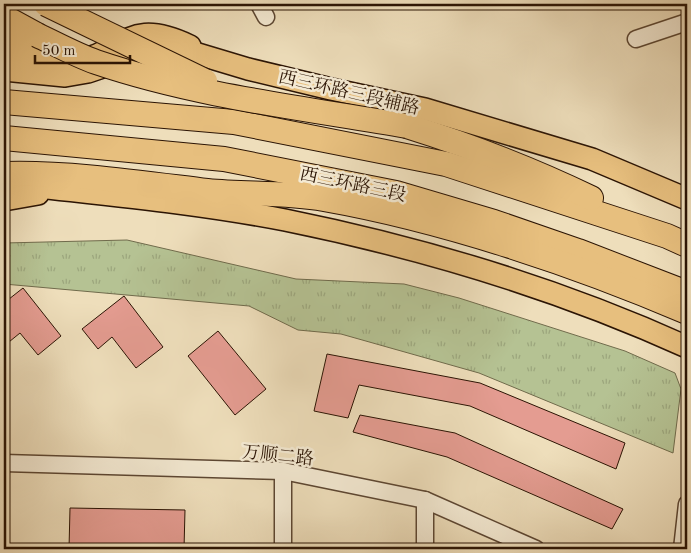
<svg xmlns="http://www.w3.org/2000/svg" width="691" height="553" font-family="'Old Standard TT','Noto Serif SC',serif">
	<style>
		.park { fill: url(#park-tufts); stroke: #706b4c }
		.building { fill: #e49c91; stroke: #2b1404 }
		.lines { fill: none; stroke-linecap: round; stroke-linejoin: round }
		.minor-casing { stroke: #5c4632; stroke-width: 19 }
		.major-casing { stroke: #2b1404; stroke-width: 24 }
		.highway-casing { stroke: #2b1404; stroke-width: 26 }
		.minor { stroke: #f4ead3; stroke-width: 16 }
		.major { stroke: #e7bf7e; stroke-width: 21 }
		.highway { stroke: #e7bf7e; stroke-width: 24 }
		.highway-bridge-casing { stroke: #2b1404; stroke-width: 26; stroke-linecap: butt }
		.highway-bridge { stroke: #e7bf7e; stroke-width: 24 }
		.labels { text-anchor: middle; stroke-width: 5; stroke-linejoin: round; paint-order: stroke }
		.street-label { font-size: 18px; fill: #2b1404; stroke: #f4ead3 }
	</style>
	<defs>
		<pattern id="park-tufts" width="24" height="20" patternUnits="userSpaceOnUse" patternTransform="scale(1.25)"><rect width="24" height="20" fill="#b5c293"/><path d="M3 7l-1-3M5 7V3M7 7l1-3M15 17l-1-3M17 17v-4M19 17l1-3" fill="none" stroke="#9ca67d"/></pattern>
	</defs>
	<rect width="100%" height="100%" fill="#eedebb"/>
	<filter id="stains"><feTurbulence type="fractalNoise" baseFrequency=".004" numOctaves="4"/><feColorMatrix values="0 0 0 0 .2 0 0 0 0 .09 0 0 0 0 .02 0 0 0 .5 -.17"/></filter>
	<radialGradient id="worn" r=".72"><stop offset=".6" stop-color="#630" stop-opacity="0"/><stop offset="1" stop-color="#630" stop-opacity=".3"/></radialGradient>
	<polygon class="park" points="127,240 296,279 404,284 459,298 625,351 675,373 681,389 673,453 479,373 341,334 298,330 249,306 4,284 4,243"/>
	<g class="building">
		<polygon points="23,288 61,336 38,355 20,333 4,346 4,303"/>
		<polygon points="124,296 163,347 136,368 112,337 98,349 82,329"/>
		<polygon points="218,331 266,389 235,415 188,356"/>
		<polygon points="327,354 480,383 625,443 616,469 470,406 359,385 348,418 314,411"/>
		<polygon points="360,415 455,433 623,509 612,529 447,457 353,432"/>
		<polygon points="70,508 185,510 184,549 69,549"/>
	</g>
	<g class="lines">
		<defs>
			<g id="minor">
				<polyline points="259,4 266,17"/>
				<polyline points="636,39 687,22"/>
				<polyline points="4,463 283,471 425,500 536,549"/>
				<polyline points="283,471 283,549"/>
				<polyline points="425,549 425,500"/>
				<polyline points="682,549 687,504"/>
			</g>
			<g id="major">
				<polyline points="4,33 26,55"/>
				<path d="M4 55C15 55 27 55 39 57 49 58 63 63 73 62 127 52 127 16 190 46"/>
				<polyline points="4,70 65,76 88,72 150,51 198,54 248,69 331,89 425,109 592,159 687,199"/>
				<path d="M4 183C97 194 192 202 285 220 423 248 559 289 687 347"/>
				<polyline points="4,200 38,194"/>
			</g>
			<g id="highway">
				<polyline points="4,17 37,35"/>
				<polyline points="4,102 234,122 446,164 667,236 687,245"/>
				<path d="M407 126C471 146 531 169 591 198"/>
				<polyline points="4,138 224,159 396,193 494,222 578,251 687,293"/>
				<path d="M4 174C69 172 142 183 207 191 245 195 286 192 324 199 443 220 575 264 687 312"/>
			</g>
		</defs>
		<use href="#minor" class="minor-casing"/>
		<use href="#major" class="major-casing"/>
		<use href="#highway" class="highway-casing"/>
		<use href="#minor" class="minor"/>
		<use href="#major" class="major"/>
		<use href="#highway" class="highway"/>
		<defs>
			<g id="highway-bridge">
				<polyline points="46,4 205,81"/>
				<path d="M37 35C56 44 76 55 96 62 196 96 303 108 407 126"/>
			</g>
		</defs>
		<use href="#highway-bridge" class="highway-bridge-casing"/>
		<use href="#highway-bridge" class="highway-bridge"/>
	</g>
	<g class="labels">
		<g class="street-label">
			<text transform="translate(349 92) rotate(13)" y="6">西三环路三段辅路</text>
			<text transform="translate(353 184) rotate(12)" y="6">西三环路三段</text>
			<text transform="translate(278 455) rotate(6)" y="6">万顺二路</text>
		</g>
	</g>
	<rect width="691" height="553" fill="none" stroke="#eedebb" stroke-width="20"/>
	<rect x="5" y="5" width="681" height="543" fill="none" stroke="#2b1404" stroke-width="2.5"/>
	<rect x="10" y="10" width="671" height="533" fill="none" stroke="#2b1404"/>
	<path d="M35 55v8h95v-8" fill="none" stroke="#2b1404" stroke-width="2.5"/>
	<text x="42" y="55" font-size="15" fill="#2b1404" stroke="#f4ead3" stroke-width="4" paint-order="stroke">50 m</text>
	<rect width="100%" height="100%" filter="url(#stains)"/>
	<rect width="100%" height="100%" fill="url(#worn)"/>
</svg>
